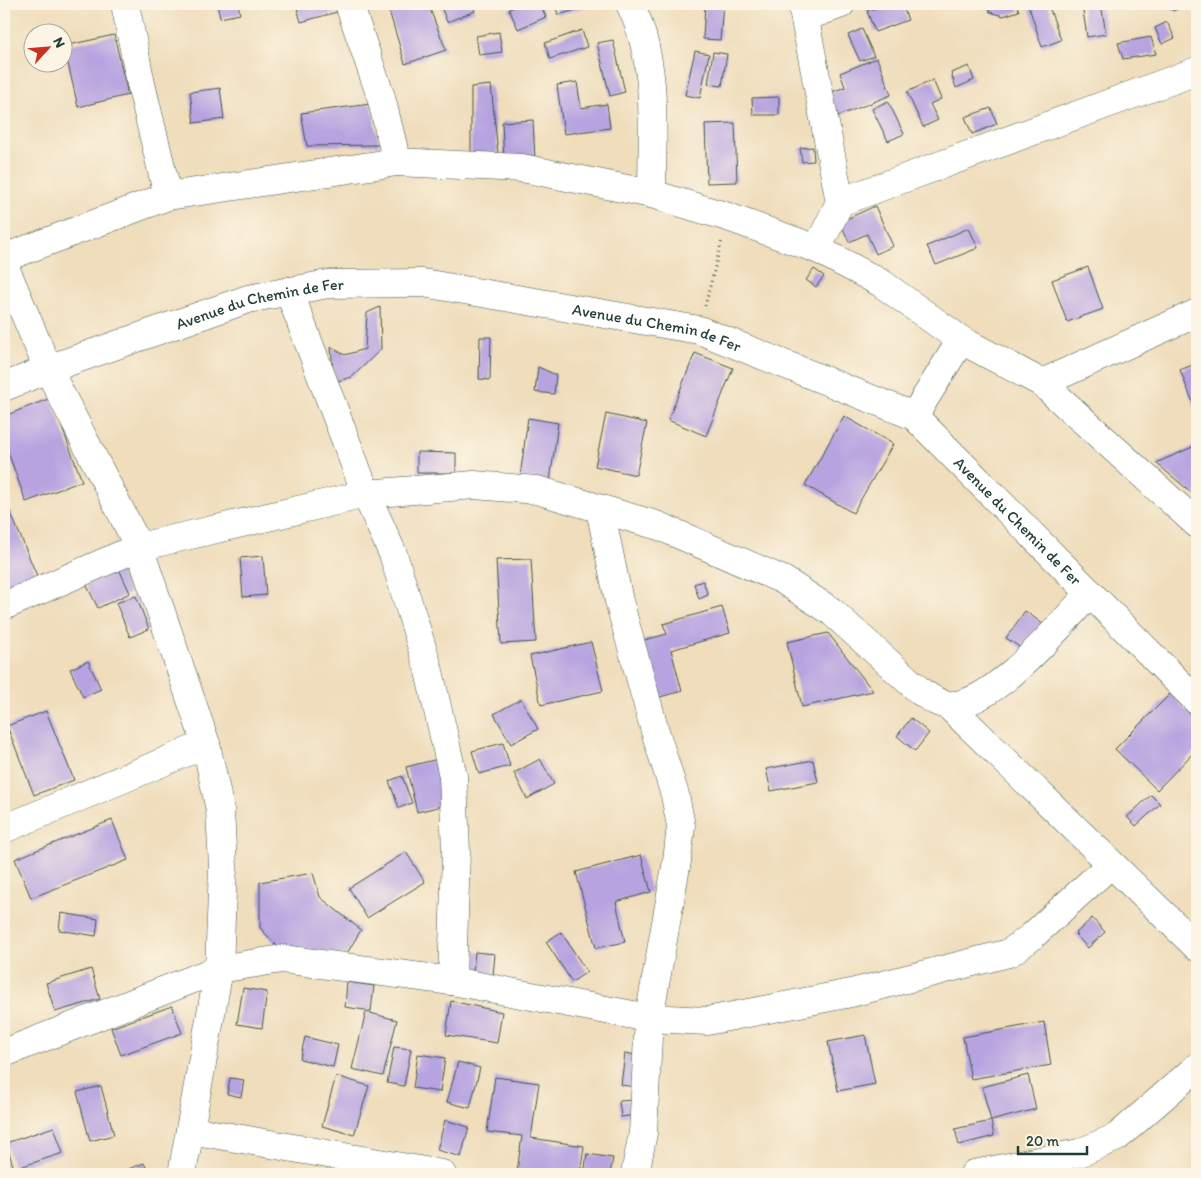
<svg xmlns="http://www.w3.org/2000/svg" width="1201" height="1178" font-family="Itim,sans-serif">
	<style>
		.building { fill: #b6a3e0 }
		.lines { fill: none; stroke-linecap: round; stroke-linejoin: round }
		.minor-casing { stroke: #3e5548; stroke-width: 29 }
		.path { stroke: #3e5548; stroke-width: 3; stroke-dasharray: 1 4; stroke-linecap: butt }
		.minor { stroke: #fff; stroke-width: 28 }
		.labels { text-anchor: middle; stroke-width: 4; stroke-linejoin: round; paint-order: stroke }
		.street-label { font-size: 16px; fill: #1f3d34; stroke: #fcf5e5 }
	</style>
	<rect width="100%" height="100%" fill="#fcf5e5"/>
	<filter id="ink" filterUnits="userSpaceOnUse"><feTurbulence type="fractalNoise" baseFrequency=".02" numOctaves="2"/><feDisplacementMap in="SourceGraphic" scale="10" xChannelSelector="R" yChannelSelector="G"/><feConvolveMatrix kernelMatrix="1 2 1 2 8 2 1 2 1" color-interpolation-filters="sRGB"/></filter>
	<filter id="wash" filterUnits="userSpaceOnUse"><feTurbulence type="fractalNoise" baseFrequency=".0096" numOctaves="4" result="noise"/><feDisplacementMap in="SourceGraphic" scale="20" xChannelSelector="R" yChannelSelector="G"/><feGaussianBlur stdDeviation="1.12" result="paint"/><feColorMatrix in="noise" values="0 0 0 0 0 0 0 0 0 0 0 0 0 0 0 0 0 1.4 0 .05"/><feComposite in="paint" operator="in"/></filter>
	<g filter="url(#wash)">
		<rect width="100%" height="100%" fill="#efddbb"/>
		<g id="blocks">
			<g class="building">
				<polygon points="217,4 238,4 240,14 220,18"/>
				<polygon points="296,4 335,4 337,12 301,22"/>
				<polygon points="387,4 428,4 446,50 405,64"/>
				<polygon points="440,4 472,4 475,11 447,22"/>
				<polygon points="521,4 540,4 546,17 518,29 509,9"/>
				<polygon points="555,4 596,4 558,15"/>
				<polygon points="705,4 723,4 720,40 703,39"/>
				<polygon points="886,4 902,4 908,20 875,32 867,11"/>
				<polygon points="987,4 1016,4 1019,11 1003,16 990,12"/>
				<polygon points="1028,4 1048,4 1061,40 1042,47"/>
				<polygon points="1082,4 1101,4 1106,34 1087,37"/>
				<polygon points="1169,4 1189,4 1173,11"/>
				<polygon points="1167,22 1175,38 1162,44 1155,28"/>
				<polygon points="862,29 874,56 860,61 848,35"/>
				<polygon points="582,30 587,47 550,59 545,43"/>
				<polygon points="499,32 502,52 479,55 476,36"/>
				<polygon points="114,35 128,95 78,107 64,46"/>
				<polygon points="1151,37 1156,54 1123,59 1118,43"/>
				<polygon points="613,40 625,92 610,96 597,43"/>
				<polygon points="695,51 709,54 700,98 685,95"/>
				<polygon points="713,52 727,54 722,86 708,84"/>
				<polygon points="877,58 891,95 838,116 829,93 845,87 840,73"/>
				<polygon points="969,66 974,80 956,88 951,73"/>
				<polygon points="933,80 941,99 930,104 938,120 923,127 907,92"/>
				<polygon points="577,82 581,108 607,104 610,128 564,134 557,85"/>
				<polygon points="491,85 498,153 471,154 471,87"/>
				<polygon points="220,88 224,119 194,123 190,92"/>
				<polygon points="779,97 779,115 753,115 752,98"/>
				<polygon points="888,101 904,134 888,141 872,109"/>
				<polygon points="371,104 379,145 307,146 301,113"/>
				<polygon points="991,108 997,124 972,134 965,117"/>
				<polygon points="533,120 535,160 504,161 502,122"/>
				<polygon points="735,123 737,182 707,183 705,124"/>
				<polygon points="813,147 814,161 802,162 800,148"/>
				<polygon points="875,206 893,246 876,254 867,234 849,242 840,222"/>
				<polygon points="969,228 978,248 936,265 927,246"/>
				<polygon points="1088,267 1103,309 1067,322 1052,280"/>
				<polygon points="814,269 824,276 816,287 806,280"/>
				<polygon points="380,307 381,349 352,377 334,382 331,347 345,355 365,349 367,313"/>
				<polygon points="480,337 491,337 490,380 479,379"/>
				<polygon points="695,353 733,368 706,436 668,420"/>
				<polygon points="1197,363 1197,413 1180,370"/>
				<polygon points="538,367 556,375 554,394 535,392"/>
				<polygon points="51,398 82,481 26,502 4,441 4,416"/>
				<polygon points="606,414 647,423 636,475 595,466"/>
				<polygon points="844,416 893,444 853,513 805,485"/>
				<polygon points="528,418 558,423 550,481 520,477"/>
				<polygon points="1197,445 1197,497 1156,463"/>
				<polygon points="417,452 456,453 456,473 417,473"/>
				<polygon points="10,511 42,588 4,604 4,514"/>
				<polygon points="263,556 266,595 243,597 240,558"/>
				<polygon points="531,559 536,642 501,644 496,560"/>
				<polygon points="119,569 130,593 98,608 86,584"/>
				<polygon points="703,581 708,595 699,599 694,584"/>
				<polygon points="136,596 149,629 130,637 116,603"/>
				<polygon points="722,607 730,633 671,650 682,691 656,698 641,641 667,634 663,624"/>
				<polygon points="1025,611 1047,627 1028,653 1006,638"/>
				<polygon points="828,633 873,691 802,707 787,642"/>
				<polygon points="591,642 603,691 541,705 530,656"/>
				<polygon points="88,661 101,689 83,697 70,669"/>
				<polygon points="1170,694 1197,721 1197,749 1157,790 1115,749"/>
				<polygon points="521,699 538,729 511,744 494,714"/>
				<polygon points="46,711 74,780 34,795 7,726"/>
				<polygon points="911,718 929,733 915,751 897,736"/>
				<polygon points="503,743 510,766 479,774 472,751"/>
				<polygon points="438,759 450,804 417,812 406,767"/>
				<polygon points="540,759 554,784 527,799 514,773"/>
				<polygon points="813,760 818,782 771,791 766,769"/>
				<polygon points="402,776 412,803 399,808 389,781"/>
				<polygon points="1151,795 1160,804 1136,826 1127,817"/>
				<polygon points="112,820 128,860 31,898 15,859"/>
				<polygon points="406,852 425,882 367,918 349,888"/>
				<polygon points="641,855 651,892 616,902 625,942 596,948 576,872"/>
				<polygon points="313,873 320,897 361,930 346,955 277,946 260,928 260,882"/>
				<polygon points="61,913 98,919 96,936 59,930"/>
				<polygon points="1092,918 1105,932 1088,948 1075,934"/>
				<polygon points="561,932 587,972 572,982 546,942"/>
				<polygon points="475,952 495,954 493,975 473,973"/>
				<polygon points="91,969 100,999 55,1012 46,983"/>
				<polygon points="347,982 374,986 371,1011 345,1007"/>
				<polygon points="243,988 267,992 262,1028 237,1024"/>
				<polygon points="451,1001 502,1012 497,1043 446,1035"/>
				<polygon points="172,1006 182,1033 121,1055 111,1028"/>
				<polygon points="366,1012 397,1020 383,1076 352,1069"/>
				<polygon points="1044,1022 1051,1065 971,1079 963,1037"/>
				<polygon points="865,1035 875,1084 838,1091 828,1042"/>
				<polygon points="305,1037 338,1045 333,1067 300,1059"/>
				<polygon points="394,1047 411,1049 404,1086 387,1083"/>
				<polygon points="625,1053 641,1056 637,1087 621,1085"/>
				<polygon points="418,1054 445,1058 440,1092 413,1088"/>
				<polygon points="458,1062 480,1068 470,1108 447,1102"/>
				<polygon points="1028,1075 1036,1109 991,1121 982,1087"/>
				<polygon points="336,1076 369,1086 354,1135 322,1126"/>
				<polygon points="495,1077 539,1083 531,1138 584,1146 580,1174 517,1172 522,1136 487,1132"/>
				<polygon points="230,1078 244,1080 241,1097 227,1094"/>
				<polygon points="101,1086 114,1135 90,1141 77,1092"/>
				<polygon points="635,1100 636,1115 621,1117 619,1101"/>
				<polygon points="445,1120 469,1127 461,1157 437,1150"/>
				<polygon points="991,1121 994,1136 959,1145 955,1129"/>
				<polygon points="54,1127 63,1153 14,1169 6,1143"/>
				<polygon points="587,1154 613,1158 610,1174 584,1174"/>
				<polygon points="4,1161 8,1174 4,1174"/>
				<polygon points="144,1163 149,1174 116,1174"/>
			</g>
		</g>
	</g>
	<g filter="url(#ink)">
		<use href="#blocks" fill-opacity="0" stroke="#3e5548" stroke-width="1"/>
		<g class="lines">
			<defs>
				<g id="minor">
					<polyline points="125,4 141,84 168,196"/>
					<polyline points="349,4 381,97 397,162"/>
					<path d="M630 4C659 63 652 130 652 194"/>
					<polyline points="802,4 840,202 817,249"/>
					<polyline points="805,17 841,4"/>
					<polyline points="840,202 1197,71"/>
					<polyline points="4,258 168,196 397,162 522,168 652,194 728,217 817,249 881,283 961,340 1042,383 1197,524"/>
					<polyline points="4,265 48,369 139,547 206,744 220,810 223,867 219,969 182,1174"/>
					<polyline points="289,291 366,494 393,554 428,667 453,776 456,852 452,981"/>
					<polyline points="1042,383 1197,313"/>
					<path id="s1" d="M4 387 48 369 248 299 328 284 423 283 699 330 914 416 1197 701"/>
					<polyline points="914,416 961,340"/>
					<polyline points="600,509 619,601 655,731 675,795 681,826 677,861 649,1018 643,1133 635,1174"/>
					<path d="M4 606 139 547 366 494 474 485 537 490 659 526 783 580 831 611 921 692C929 697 938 704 948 705 991 709 1062 623 1090 593"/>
					<polyline points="949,706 1197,947"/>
					<polyline points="4,829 206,744"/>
					<polyline points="4,1053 219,969 282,959 452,981 649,1018 707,1021 851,993 1009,953 1030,938 1111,864"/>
					<polyline points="190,1130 442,1174"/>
					<polyline points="974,1174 1079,1153 1117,1137 1197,1067"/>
				</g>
			</defs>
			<use href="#minor" class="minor-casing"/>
			<polyline class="path" points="705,306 722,240"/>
			<use href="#minor" class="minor"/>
		</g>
	</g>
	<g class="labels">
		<g class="street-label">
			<text dy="6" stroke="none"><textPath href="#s1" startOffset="270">Avenue du Chemin de Fer</textPath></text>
			<text dy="6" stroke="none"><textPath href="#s1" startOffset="674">Avenue du Chemin de Fer</textPath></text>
			<text dy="6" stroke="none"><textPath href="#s1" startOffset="1095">Avenue du Chemin de Fer</textPath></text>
		</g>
	</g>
	<rect width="1201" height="1178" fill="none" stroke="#fcf5e5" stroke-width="20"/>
	<g transform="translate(48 48) rotate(64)"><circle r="24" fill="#fcf5e5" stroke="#a4ab9e"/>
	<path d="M0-4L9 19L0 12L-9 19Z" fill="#c8321e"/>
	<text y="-8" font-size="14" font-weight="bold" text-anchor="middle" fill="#1f3d34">N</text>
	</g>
	<path d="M1018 1146v8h69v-8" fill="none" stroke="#1f3d34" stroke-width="2.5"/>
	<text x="1026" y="1146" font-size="15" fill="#1f3d34" stroke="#fcf5e5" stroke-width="4" paint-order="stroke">20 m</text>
</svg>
